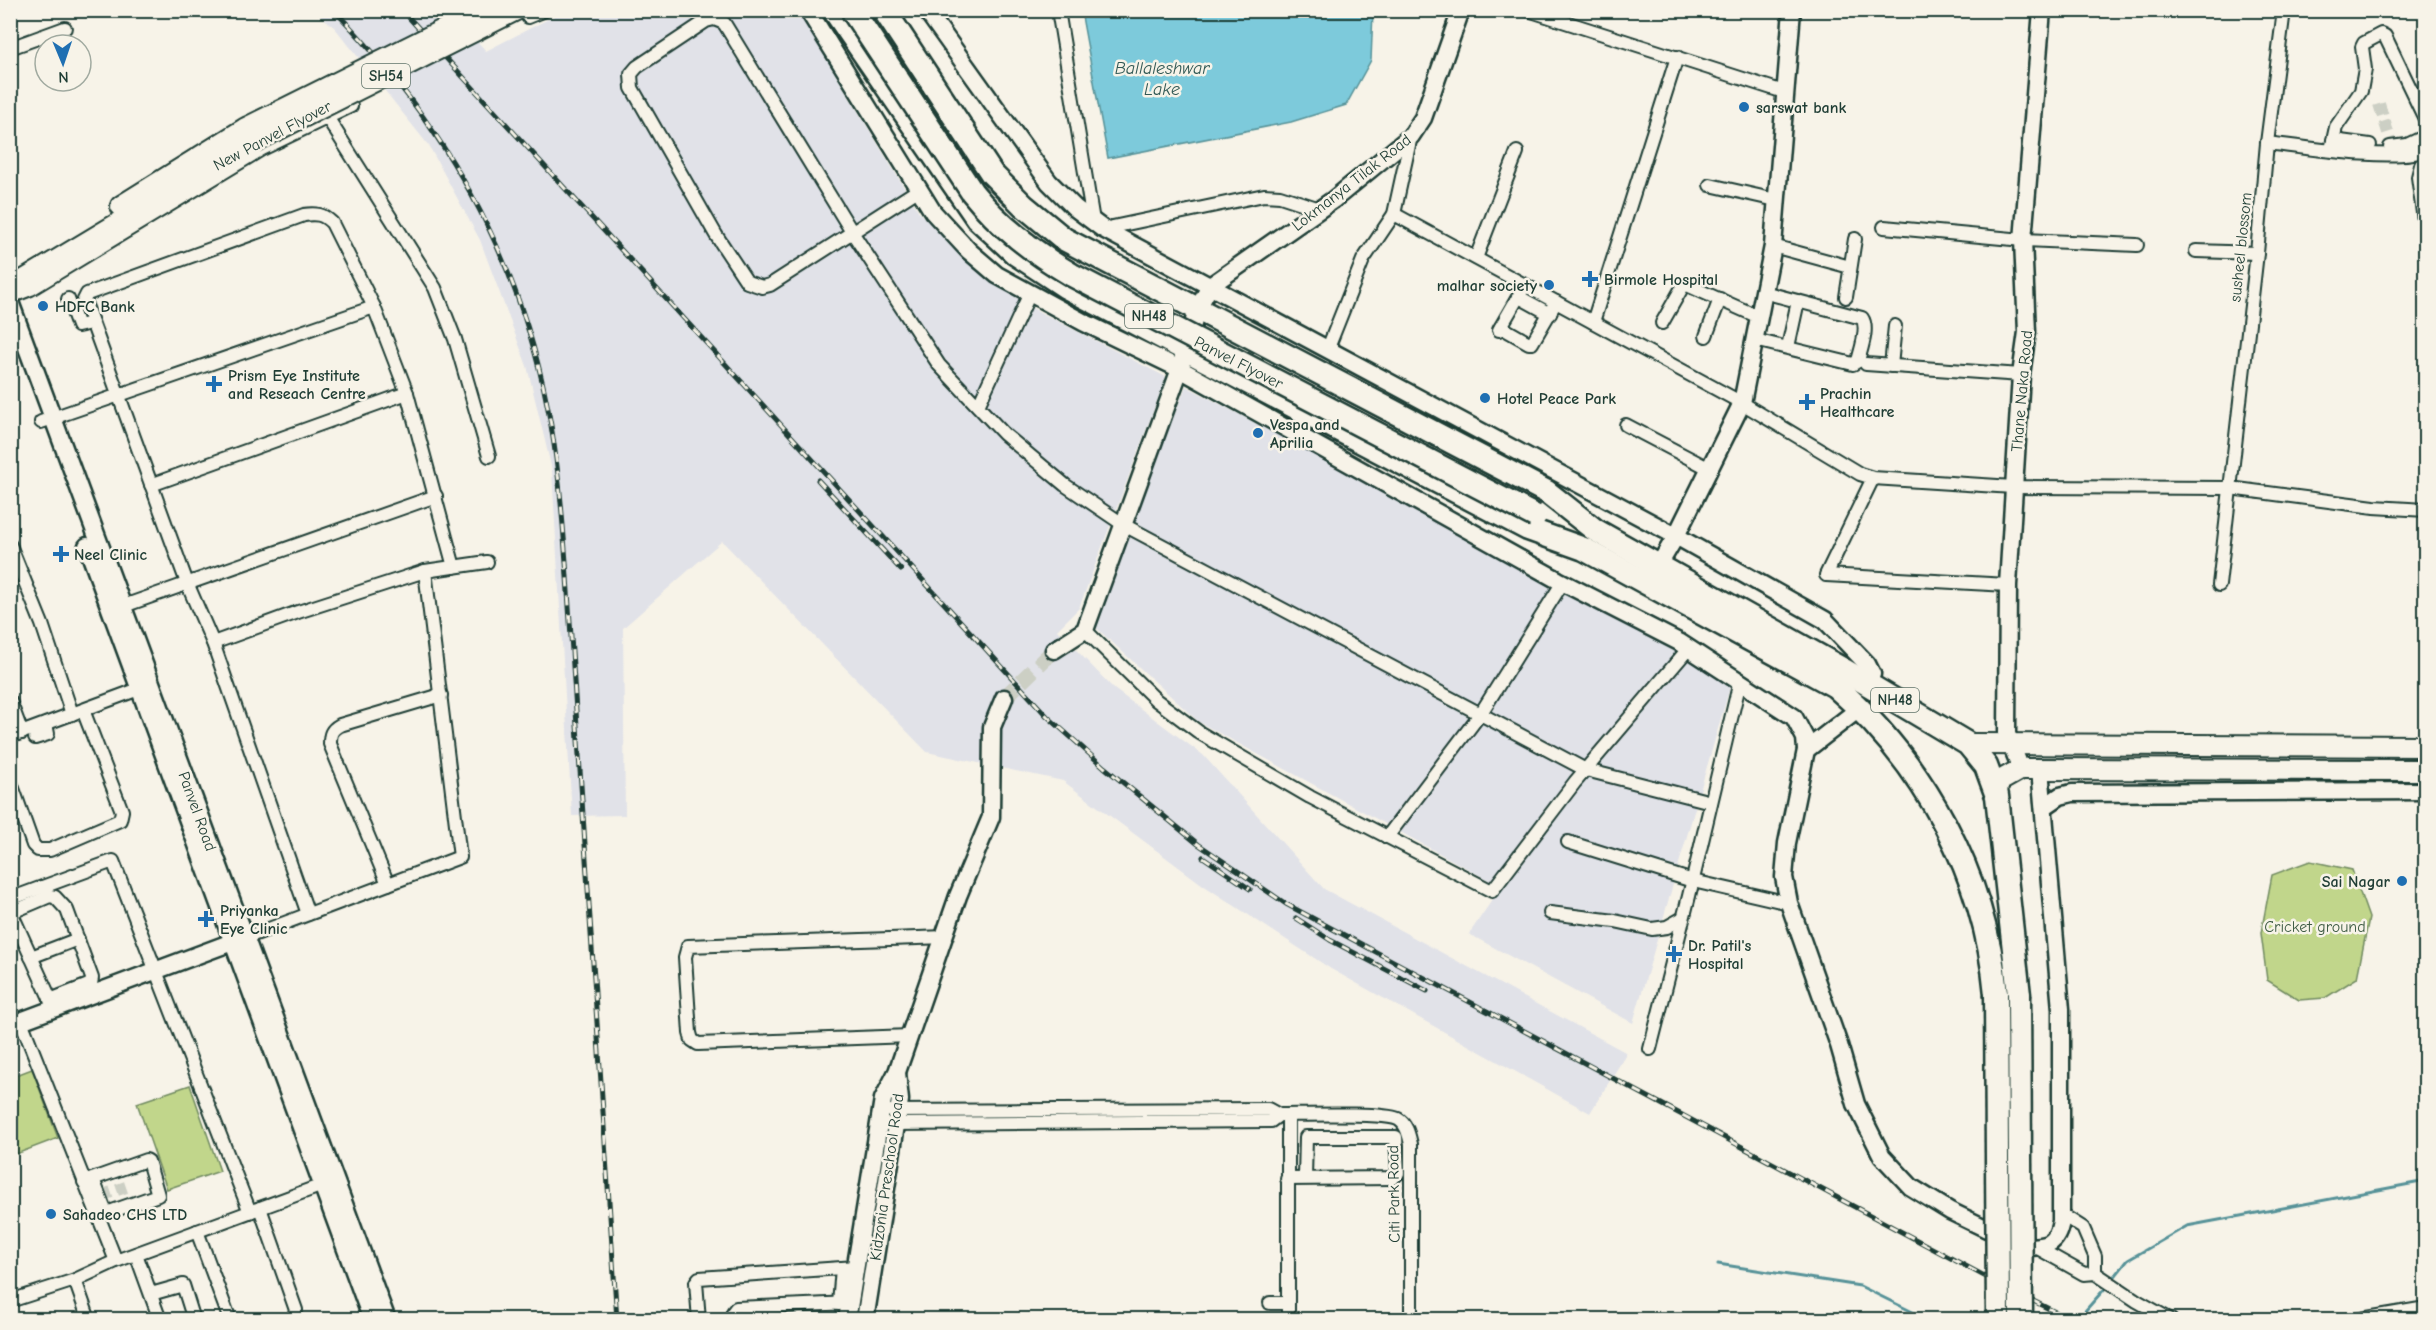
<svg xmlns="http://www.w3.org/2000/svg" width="2436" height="1330" font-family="'Comic Neue',sans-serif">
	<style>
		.built { fill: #e1e2e8 }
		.green { fill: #c1d68b; stroke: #708a60; stroke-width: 1.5 }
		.water { fill: #7dcadb; stroke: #579298; stroke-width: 1.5 }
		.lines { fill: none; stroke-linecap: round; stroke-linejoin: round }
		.stream { stroke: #579298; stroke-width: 3 }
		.street-tunnel { stroke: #cccfc4; stroke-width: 12; stroke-dasharray: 12 6; stroke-linecap: butt }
		.secondary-tunnel { stroke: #cccfc4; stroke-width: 16; stroke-dasharray: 16 8; stroke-linecap: butt }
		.street-casing { stroke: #1f3d34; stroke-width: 16 }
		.secondary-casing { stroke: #1f3d34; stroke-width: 21 }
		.primary-casing { stroke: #1f3d34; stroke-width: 24 }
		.highway-casing { stroke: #1f3d34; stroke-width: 27 }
		.street { stroke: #f7f3e8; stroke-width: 12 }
		.secondary { stroke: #f7f3e8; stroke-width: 16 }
		.primary { stroke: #f7f3e8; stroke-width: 20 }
		.highway { stroke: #f7f3e8; stroke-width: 22 }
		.rail-casing { stroke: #1f3d34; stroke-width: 5 }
		.rail { stroke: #f7f3e8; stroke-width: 3; stroke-dasharray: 9; stroke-linecap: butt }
		.primary-bridge-casing { stroke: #1f3d34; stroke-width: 24; stroke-linecap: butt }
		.highway-bridge-casing { stroke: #1f3d34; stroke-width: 27; stroke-linecap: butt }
		.primary-bridge { stroke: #f7f3e8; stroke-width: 20 }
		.highway-bridge { stroke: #f7f3e8; stroke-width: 22 }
		.poi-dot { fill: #1f6fb2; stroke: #f7f3e8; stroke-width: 2 }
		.labels { text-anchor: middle; stroke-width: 5; stroke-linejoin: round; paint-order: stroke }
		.shield { fill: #f7f3e8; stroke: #60746a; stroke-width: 1.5 }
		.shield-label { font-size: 15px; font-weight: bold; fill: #1f3d34 }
		.poi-label { font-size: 16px; font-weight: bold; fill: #1f3d34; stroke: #f7f3e8; text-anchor: start }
		.street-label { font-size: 16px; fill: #1f3d34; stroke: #f7f3e8 }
		.park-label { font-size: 16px; fill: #3f5c45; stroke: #f7f3e8 }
		.water-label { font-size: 18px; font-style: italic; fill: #325955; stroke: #f7f3e8 }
	</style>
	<rect width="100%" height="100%" fill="#f7f3e8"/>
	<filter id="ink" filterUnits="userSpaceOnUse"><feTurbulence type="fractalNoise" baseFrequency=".0167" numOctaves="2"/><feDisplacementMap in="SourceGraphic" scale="12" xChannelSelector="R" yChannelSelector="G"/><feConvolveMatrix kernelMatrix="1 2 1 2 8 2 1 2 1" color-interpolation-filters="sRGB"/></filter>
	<g filter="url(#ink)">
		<g class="built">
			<polygon points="315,11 450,11 486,51 564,11 797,11 919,212 966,260 1030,307 1166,377 1079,608 1057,630 1114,689 1203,755 1324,889 1627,1053 1590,1113 1331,969 1203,885 1063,781 927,752 722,541 623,628 625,815 572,816 552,470 527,366 480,240 429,146 335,28"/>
			<polygon points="1186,386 1675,646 1730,687 1633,1023 1469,934 1501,887 1199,722 1091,623"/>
		</g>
		<g class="green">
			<polygon points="2310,861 2352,870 2369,918 2357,978 2325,998 2299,1000 2267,980 2261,933 2272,875"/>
			<polygon points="32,1069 58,1138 11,1156 11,1077"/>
			<polygon points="190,1085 220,1171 167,1189 137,1103"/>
		</g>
		<polygon class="water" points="1081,11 1373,11 1371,60 1346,105 1291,122 1108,158"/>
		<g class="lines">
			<g class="stream">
				<polyline points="1718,1264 1860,1286 1929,1320"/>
				<polyline points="2112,1280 2128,1260 2187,1226 2426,1181"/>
				<polyline points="2077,1320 2108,1285"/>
			</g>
			<g class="street-tunnel">
				<polyline points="2379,104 2392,145"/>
				<polyline points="100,1196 126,1187"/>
			</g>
			<polyline class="secondary-tunnel" points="1004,698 1054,650"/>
			<defs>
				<g id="street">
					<polyline points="524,10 528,17 545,10"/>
					<polyline points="1058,10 1093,221"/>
					<polyline points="1528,10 1784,92"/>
					<polyline points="10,48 65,28"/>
					<polyline points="327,117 435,288 455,339 489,456"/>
					<polyline points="2333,140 2370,145"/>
					<path d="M2267 143C2302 147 2396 162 2426 150"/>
					<polyline points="2390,147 2407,145 2426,136"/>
					<polyline points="2331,150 2336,127 2361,91 2365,69 2362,47 2364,43 2381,34 2385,36 2426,121"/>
					<polyline points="2421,165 2418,177 2426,235"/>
					<polyline points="1710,185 1776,200"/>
					<polyline points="918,190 770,285 762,287 747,282 716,235 632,88 631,74 637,67 706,21 714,19 724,23 852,232 939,365 1004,434 1065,485 1124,525 1586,770 1711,802"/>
					<polyline points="1394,214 1742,403 1860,474 1873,478 2013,487 2230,488 2374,507 2426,510"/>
					<polyline points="1884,227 2023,240 2137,245"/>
					<polyline points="1103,229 1264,195 1280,196 1320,209"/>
					<polyline points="1773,246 1850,267"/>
					<polyline points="2196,251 2257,253"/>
					<polyline points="1476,258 1517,152"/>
					<polyline points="13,296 31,289 262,149 351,106"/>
					<polyline points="1519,297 1550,314"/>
					<polyline points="1846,297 1855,239"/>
					<polyline points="68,299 78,326 91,323"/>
					<polyline points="1593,322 1677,57"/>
					<polyline points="1662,323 1683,286 1687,285 1759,317"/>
					<polyline points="1501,327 1529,343 1532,343 1556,302"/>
					<polyline points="1499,330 1525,285"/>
					<polyline points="1706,336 1720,299"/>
					<path d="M1755 340 1853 364 1858 361C1861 349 1869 328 1862 318L1763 292"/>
					<polyline points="1788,347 1798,301"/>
					<polyline points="1328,348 1363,260 1394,214 1411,136"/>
					<polyline points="1866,364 2021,375"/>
					<polyline points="1891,366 1895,326"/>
					<polyline points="978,406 1030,293"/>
					<polyline points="41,422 374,307"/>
					<polyline points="1626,425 1710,469"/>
					<polyline points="1873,478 1826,575 2008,585"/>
					<polyline points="151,485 407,393"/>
					<polyline points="10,545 42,624 72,714"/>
					<polyline points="2219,585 2257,253 2267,143 2284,10"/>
					<polyline points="115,609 436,496"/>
					<polyline points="1085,630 1156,700 1200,733 1310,797 1492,891 1575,782 1689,648"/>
					<polyline points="213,643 298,612 425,571 487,562"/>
					<polyline points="10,701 22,733"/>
					<polyline points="10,737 147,686"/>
					<polyline points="35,738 48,734 46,724"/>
					<polyline points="10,780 33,845 38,850 50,850 120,820 122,811 83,710"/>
					<polyline points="1387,837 1481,713 1563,582"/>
					<polyline points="1568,842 1693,881 1789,903"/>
					<path d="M388 884 330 744C330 734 331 730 340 725L441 695"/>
					<polyline points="10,899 113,861 250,1212"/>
					<polyline points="10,910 53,1005"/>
					<polyline points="10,913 50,896 55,897 67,910 92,978 91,984 50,1000"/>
					<polyline points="1550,913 1615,921 1652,929 1667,927 1683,918"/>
					<path d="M308 914 213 643 187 583 84 300 87 294 304 215C316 213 323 214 332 223L374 307 407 393 454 567"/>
					<polyline points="245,938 460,857 425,571"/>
					<polyline points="31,957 78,939"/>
					<polyline points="21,1021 116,1261"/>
					<polyline points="910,1036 698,1044 692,1040 690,1033 685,957 688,946 946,937"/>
					<polyline points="1650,1049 1689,896 1740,681"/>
					<path d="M891 1111 1268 1109 1279 1115C1301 1115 1383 1112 1398 1119 1407 1124 1409 1136 1411 1144V1320"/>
					<polyline points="889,1124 1271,1121 1279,1115"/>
					<polyline points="93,1179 106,1213"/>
					<polyline points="1287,1179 1393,1178 1398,1173 1396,1137 1306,1137 1305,1178"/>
					<polyline points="84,1182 146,1160 148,1161 158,1195 98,1216"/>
					<polyline points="260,1208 296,1310 293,1320"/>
					<polyline points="2061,1214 2083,1228 2095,1256 2095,1273"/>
					<polyline points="197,1231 230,1320"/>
					<polyline points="2036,1247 2084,1274 2095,1273 2137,1301 2171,1320"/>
					<polyline points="136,1254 160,1320"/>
					<polyline points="75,1280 89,1320"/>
					<polyline points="151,1294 183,1285 194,1320"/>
					<polyline points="10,1301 75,1280 116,1261 328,1183"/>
					<polyline points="1270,1303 1288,1303"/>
					<polyline points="839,1304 842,1268"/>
					<polyline points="699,1320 696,1282 699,1278 856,1267"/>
					<polyline points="733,1320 733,1312 736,1308 850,1303"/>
					<polyline points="1288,1320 1288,1115"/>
					<polyline points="2355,1320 2426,1308"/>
				</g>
				<g id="secondary">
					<path d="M808 10 933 212 969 251 997 275 1083 322 1180 369 1558 580 1679 642 1794 717 1805 738 1806 750 1787 843 1784 877 1789 903 1839 1045 1856 1104 1882 1156 1911 1187 1950 1211 2024 1247C2047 1247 2057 1245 2061 1221V1009L2040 769"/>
					<polyline points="926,10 1049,182 1075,208 1103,229 1676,536 1825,620 1867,664 1872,674 1867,683"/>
					<polyline points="10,302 387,1320"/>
					<polyline points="87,546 372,1320"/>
					<polyline points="1653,575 1676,536 1742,403 1773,246 1792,10"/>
					<polyline points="1054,650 1085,630 1180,369 1197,310 1210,286 1333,200 1411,136 1423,118 1461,10"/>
					<polyline points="1806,750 1860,708"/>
					<polyline points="2021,769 2007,734 2008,585 2021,375 2027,332 2023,240 2042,10"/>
					<polyline points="2044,807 2060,796 2072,793 2426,791"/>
					<polyline points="10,1025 243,938"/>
					<polyline points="847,1320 883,1099 897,1072 958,896 991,817 992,727 1004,698"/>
					<polyline points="865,1320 900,1100 897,1073"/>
				</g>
				<g id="primary">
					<polyline points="121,206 246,128"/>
					<polyline points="14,286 255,141"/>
					<polyline points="1968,744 2426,746"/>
					<polyline points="1997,796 1998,782 2021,769 2426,770"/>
				</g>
				<g id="highway">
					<path d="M834 10 977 218 1016 254 1066 287 1528 529 1584 549 1835 686C1925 764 1985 875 1996 994"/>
					<polyline points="884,10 992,174 1024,206 1064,239 1547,492 1595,530 1844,670 1968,744 1986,766 1997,796 2019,995"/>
				</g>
			</defs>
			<use href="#street" class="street-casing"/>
			<use href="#secondary" class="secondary-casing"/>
			<use href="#primary" class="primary-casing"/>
			<use href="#highway" class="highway-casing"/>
			<use href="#street" class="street"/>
			<use href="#secondary" class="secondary"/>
			<use href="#primary" class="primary"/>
			<use href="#highway" class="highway"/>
			<defs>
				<g id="rail">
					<path d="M334 10C444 123 518 253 548 409 558 460 562 511 566 562L617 1320"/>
					<polyline points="402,10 1047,716 1104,767 1198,844 1286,904 1990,1279 2071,1320"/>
					<polyline points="818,480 901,570"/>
					<polyline points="1203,857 1250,889"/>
					<polyline points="1296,918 1330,940 1427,991"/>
				</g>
			</defs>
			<use href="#rail" class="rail-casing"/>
			<use href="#rail" class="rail"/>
			<defs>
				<g id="primary-bridge">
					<polyline points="246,128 483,10"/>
					<polyline points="255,141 516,10"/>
				</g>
				<g id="highway-bridge">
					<path d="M852 10 972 192C1000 227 1033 252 1072 275L1535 516"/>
					<polyline points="1996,994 1998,1320"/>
					<polyline points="2019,995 2021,1320"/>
				</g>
			</defs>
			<use href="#primary-bridge" class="primary-bridge-casing"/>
			<use href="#highway-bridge" class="highway-bridge-casing"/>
			<use href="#primary-bridge" class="primary-bridge"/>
			<use href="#highway-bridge" class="highway-bridge"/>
		</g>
	</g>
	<g class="poi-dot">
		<circle cx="1744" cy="107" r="6"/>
		<path d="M1587 270h6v6h6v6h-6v6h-6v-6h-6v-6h6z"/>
		<circle cx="1549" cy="285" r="6"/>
		<circle cx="43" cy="306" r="6"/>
		<path d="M211 375h6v6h6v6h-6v6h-6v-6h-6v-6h6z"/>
		<circle cx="1485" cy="398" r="6"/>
		<path d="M1804 393h6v6h6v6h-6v6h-6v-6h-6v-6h6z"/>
		<circle cx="1258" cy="433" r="6"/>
		<path d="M58 545h6v6h6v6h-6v6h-6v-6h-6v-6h6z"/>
		<circle cx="2402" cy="881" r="6"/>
		<path d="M203 910h6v6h6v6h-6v6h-6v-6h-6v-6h6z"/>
		<path d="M1671 945h6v6h6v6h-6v6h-6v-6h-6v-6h6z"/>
		<circle cx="51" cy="1214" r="6"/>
	</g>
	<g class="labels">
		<g class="shield">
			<rect x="362" y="64" width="48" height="24" rx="4.5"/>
			<rect x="1125" y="304" width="48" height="24" rx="4.5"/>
			<rect x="1871" y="688" width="48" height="24" rx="4.5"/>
		</g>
		<g class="shield-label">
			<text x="386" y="81">SH54</text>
			<text x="1149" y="321">NH48</text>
			<text x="1895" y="705">NH48</text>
		</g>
		<g class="poi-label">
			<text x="1756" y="113">sarswat bank</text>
			<text x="1604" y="285">Birmole Hospital</text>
			<text x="1537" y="291" text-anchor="end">malhar society</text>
			<text x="55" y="312">HDFC Bank</text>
			<text x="228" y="381">Prism Eye Institute<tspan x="228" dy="18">and Reseach Centre</tspan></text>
			<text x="1820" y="399">Prachin<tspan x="1820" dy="18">Healthcare</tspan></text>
			<text x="1497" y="404">Hotel Peace Park</text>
			<text x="1270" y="430">Vespa and<tspan x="1270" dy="18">Aprilia</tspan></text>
			<text x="74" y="560">Neel Clinic</text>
			<text x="2390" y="887" text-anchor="end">Sai Nagar</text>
			<text x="220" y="916">Priyanka<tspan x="220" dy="18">Eye Clinic</tspan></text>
			<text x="1688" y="951">Dr. Patil's<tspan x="1688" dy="18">Hospital</tspan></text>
			<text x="63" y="1220">Sahadeo CHS LTD</text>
		</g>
		<g class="street-label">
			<text transform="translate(272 135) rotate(-28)" y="6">New Panvel Flyover</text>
			<text transform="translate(1351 182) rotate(-38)" y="6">Lokmanya Tilak Road</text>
			<text transform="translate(2240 247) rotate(-84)" y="6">susheel blossom</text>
			<text transform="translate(1239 362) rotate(27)" y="6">Panvel Flyover</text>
			<text transform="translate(2021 391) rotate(-85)" y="6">Thane Naka Road</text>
			<text transform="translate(198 811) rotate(70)" y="6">Panvel Road</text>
			<text transform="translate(886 1177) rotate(-82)" y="6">Kidzonia Preschool Road</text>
			<text transform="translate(1393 1194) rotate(-91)" y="6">Citi Park Road</text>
		</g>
		<g class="park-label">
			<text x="2315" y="932">Cricket ground</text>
		</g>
		<g class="water-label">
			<text x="1162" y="74">Ballaleshwar<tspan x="1162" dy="21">Lake</tspan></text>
		</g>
	</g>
	<rect width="2436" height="1330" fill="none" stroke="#f7f3e8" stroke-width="36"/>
	<rect x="18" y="18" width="2400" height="1294" fill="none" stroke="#1f3d34" stroke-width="2" filter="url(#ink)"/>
	<g transform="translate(63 63) rotate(178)"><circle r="28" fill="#f7f3e8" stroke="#a1aaa0" stroke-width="1.5"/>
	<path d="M0-4.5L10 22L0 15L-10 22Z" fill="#1f6fb2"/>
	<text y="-9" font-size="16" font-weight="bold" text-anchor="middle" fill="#1f3d34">N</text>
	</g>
</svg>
